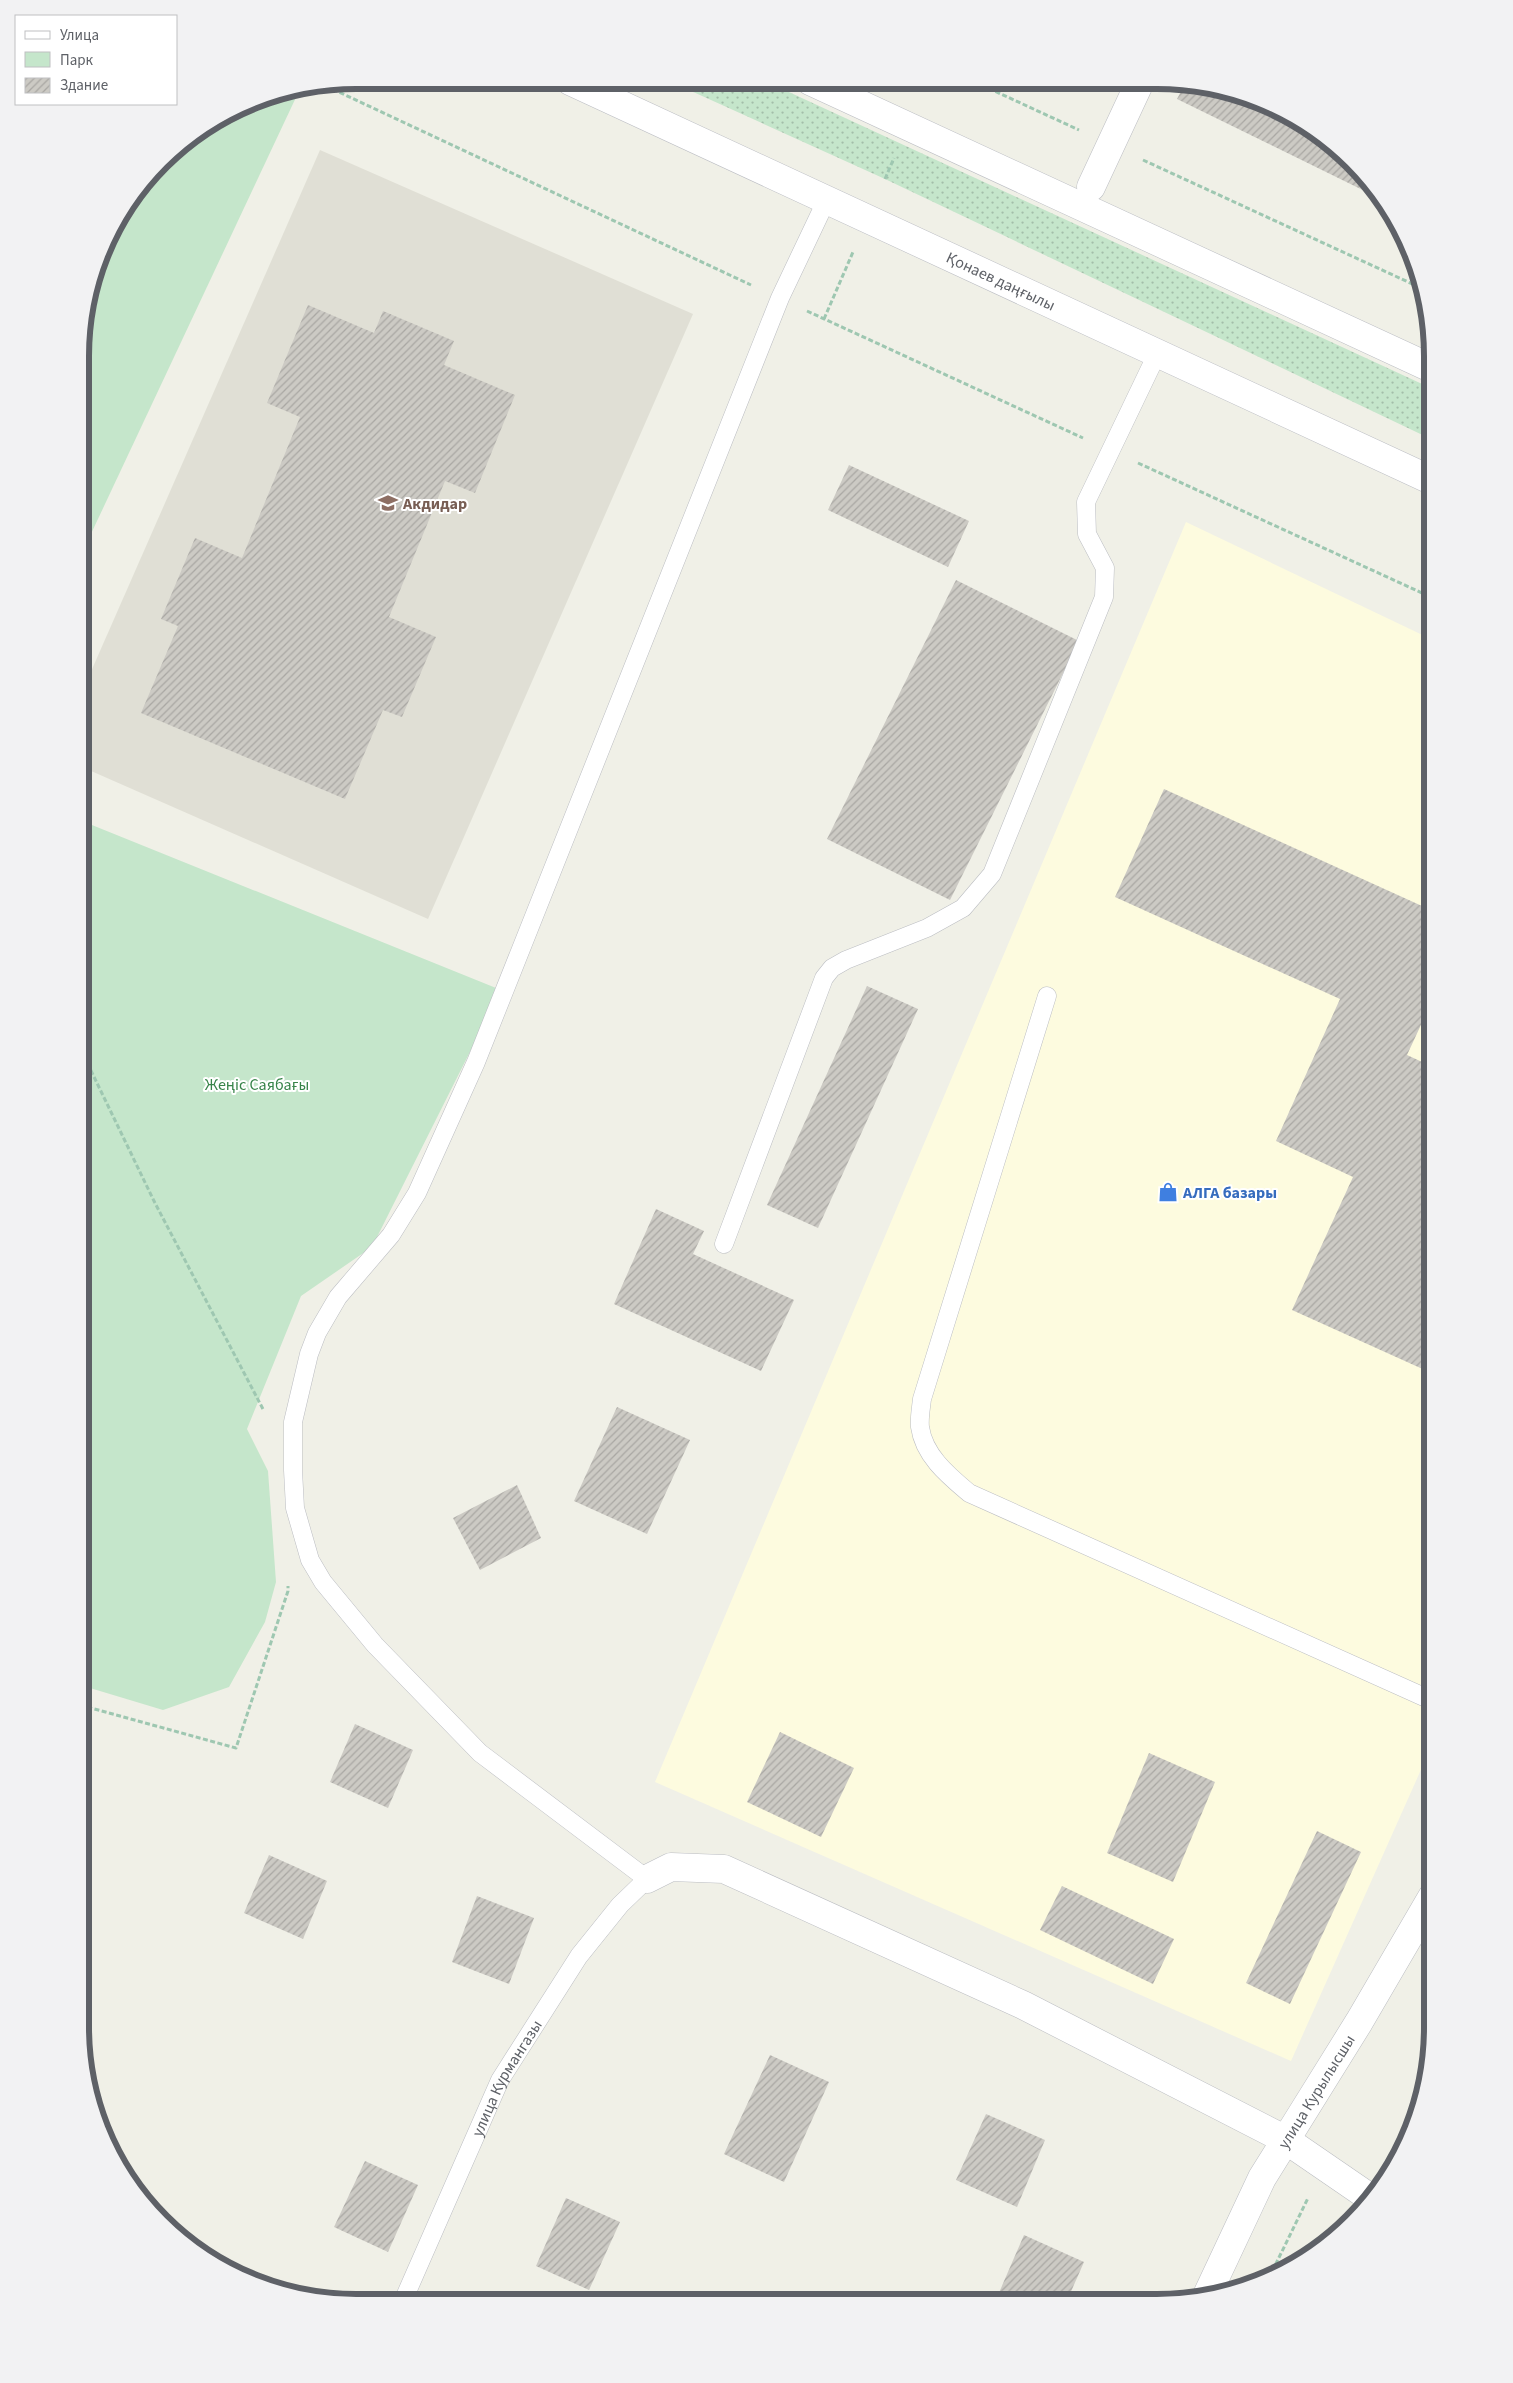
<svg xmlns="http://www.w3.org/2000/svg" width="1513" height="2383" font-family="'Source Sans 3',sans-serif">
	<style>
		.commercial { fill: #fdfbdf }
		.education { fill: #e0dfd5 }
		.grass { fill: url(#grass-dots) }
		.park { fill: #c5e6cb }
		.building { fill: url(#building-hatch) }
		.lines { fill: none; stroke-linecap: round; stroke-linejoin: round }
		.lane-casing { stroke: #bbbdc2; stroke-width: 19 }
		.street-casing { stroke: #bbbdc2; stroke-width: 29 }
		.secondary-casing { stroke: #bcbec4; stroke-width: 29 }
		.path { stroke: #9ec7b1; stroke-width: 3; stroke-dasharray: 5 2.5; stroke-linecap: butt }
		.lane { stroke: #fff; stroke-width: 18 }
		.street { stroke: #fff; stroke-width: 28 }
		.secondary { stroke: #fff; stroke-width: 28 }
		.labels { text-anchor: middle; stroke-width: 4; stroke-linejoin: round; paint-order: stroke }
		.street-label { font-size: 16px; fill: #5e6167; stroke: #fff }
		.education-label { font-size: 16px; font-weight: bold; fill: #785e54; stroke: #fff; text-anchor: start }
		.park-label { font-size: 16px; fill: #38844a; stroke: #fff }
		.shop-label { font-size: 16px; font-weight: bold; fill: #366cbe; stroke: #fff; text-anchor: start }
		.rim { fill: none; stroke: #5e6167; stroke-width: 6 }
	</style>
	<defs>
		<pattern id="grass-dots" width="8" height="8" patternUnits="userSpaceOnUse" patternTransform="scale(1.25)"><rect width="8" height="8" fill="#c5e6cb"/><path d="M2 2h.1M6 6h.1" fill="none" stroke="#a3bea9" stroke-width="1.8" stroke-linecap="round"/></pattern>
		<pattern id="building-hatch" width="6" height="6" patternUnits="userSpaceOnUse" patternTransform="scale(1.25)"><rect width="6" height="6" fill="#cccac4"/><path d="M-1 1l2-2M0 6l6-6M5 7l2-2" fill="none" stroke="#a9a7a3"/></pattern>
	</defs>
	<rect width="100%" height="100%" fill="#f0f0e7"/>
	<polygon class="commercial" points="1186,522 1433,640 1432,1745 1291,2061 655,1782"/>
	<polygon class="education" points="320,150 693,314 428,919 82,767 82,692"/>
	<polygon class="grass" points="669,81 765,81 1433,389 1433,440 885,179"/>
	<g class="park">
		<polygon points="299,91 82,553 82,320 109,234 174,149 251,101"/>
		<polygon points="82,821 501,990 372,1247 301,1296 247,1429 268,1471 276,1582 265,1622 229,1687 163,1710 80,1685"/>
	</g>
	<g class="building">
		<polygon points="1186,82 1193,82 1263,101 1325,137 1376,188 1383,200 1177,99"/>
		<polygon points="308,305 374,333 383,311 454,341 444,365 515,395 475,493 445,481 389,617 436,637 402,717 383,710 345,799 141,713 178,626 161,619 195,538 242,558 300,417 267,403"/>
		<polygon points="849,465 969,521 948,567 828,510"/>
		<polygon points="956,580 1079,641 950,900 827,839"/>
		<polygon points="1164,789 1433,911 1433,999 1407,1055 1433,1067 1433,1358 1427,1371 1292,1310 1353,1177 1276,1141 1340,999 1115,897"/>
		<polygon points="867,986 918,1009 818,1228 767,1205"/>
		<polygon points="656,1209 704,1231 693,1254 794,1300 761,1371 614,1304"/>
		<polygon points="617,1407 690,1440 647,1534 574,1501"/>
		<polygon points="517,1485 541,1538 480,1570 453,1518"/>
		<polygon points="355,1724 413,1750 388,1808 330,1782"/>
		<polygon points="780,1732 854,1768 821,1837 747,1802"/>
		<polygon points="1149,1753 1215,1782 1173,1882 1107,1853"/>
		<polygon points="1317,1831 1361,1852 1290,2004 1246,1983"/>
		<polygon points="269,1855 327,1881 303,1939 244,1913"/>
		<polygon points="1062,1886 1174,1939 1153,1984 1040,1930"/>
		<polygon points="477,1896 534,1918 509,1984 452,1962"/>
		<polygon points="770,2055 829,2082 784,2182 724,2154"/>
		<polygon points="986,2114 1045,2140 1017,2207 956,2180"/>
		<polygon points="365,2161 418,2185 388,2252 334,2227"/>
		<polygon points="566,2198 620,2222 589,2290 536,2266"/>
		<polygon points="1024,2235 1084,2262 1066,2303 995,2302"/>
	</g>
	<g class="lines">
		<defs>
			<g id="lane">
				<path d="M1047 996 922 1399C921 1408 919 1419 920 1427 924 1456 949 1476 969 1493L1433 1701"/>
				<polyline points="724,1244 824,978 832,968 846,960 927,928 963,908 992,874 1104,597 1105,568 1087,534 1086,502 1157,354"/>
				<path id="s1" d="M403 2301 500 2080 579 1956 620 1905 647 1879 480 1753 375 1645 323 1582 310 1560 295 1508 293 1470V1422L309 1354 317 1333 338 1297 391 1235 417 1193 476 1062 780 298 827 199"/>
			</g>
			<g id="street">
				<polyline points="1091,187 1140,82"/>
				<polyline points="647,1879 671,1867 724,1869 1023,2005 1286,2140 1372,2199"/>
				<path id="s2" d="M1208 2293 1262 2178 1359 2022 1432 1897"/>
			</g>
			<g id="secondary">
				<path id="s3" d="M570 81 1433 481"/>
				<polyline points="810,81 1433,369"/>
			</g>
		</defs>
		<use href="#lane" class="lane-casing"/>
		<use href="#street" class="street-casing"/>
		<use href="#secondary" class="secondary-casing"/>
		<g class="path">
			<polyline points="975,82 1079,130"/>
			<polyline points="326,86 751,285"/>
			<polyline points="1143,160 1419,287"/>
			<polyline points="885,179 894,158"/>
			<polyline points="807,311 1083,438"/>
			<polyline points="824,319 853,252"/>
			<polyline points="1138,463 1433,598"/>
			<polyline points="81,1050 155,1203 264,1411"/>
			<polyline points="80,1705 236,1748 288,1591 288,1586"/>
			<polyline points="1269,2278 1308,2198"/>
		</g>
		<use href="#lane" class="lane"/>
		<use href="#street" class="street"/>
		<use href="#secondary" class="secondary"/>
	</g>
	<defs>
		<symbol id="school-bare" viewBox="-9 -9 18 18"><path d="M0-5L7-2L0 1L-7-2ZM-4 1L0 2.5L4 1V4Q0 6-4 4Z" fill="#8d6e63" stroke="#fff" stroke-width="2.5" paint-order="stroke"/></symbol>
		<symbol id="shop-bare" viewBox="-9 -9 18 18"><path d="M-5-2.5h2.3a2.7 3.5 0 0 1 5.4 0H5L5.5 6h-11ZM-1.5-2.5h3a1.5 2.3 0 0 0-3 0Z" fill="#3f7fe0" stroke="#fff" stroke-width="2.5" paint-order="stroke"/></symbol>
	</defs>
	<g fill-rule="evenodd">
		<use href="#school-bare" x="374" y="489" width="28" height="28"/>
		<use href="#shop-bare" x="1154" y="1178" width="28" height="28"/>
	</g>
	<g class="labels">
		<g class="street-label">
			<text dy="6" stroke="none"><textPath href="#s3" startOffset="475">Қонаев даңғылы</textPath></text>
			<text dy="6" stroke="none"><textPath href="#s1" startOffset="246">улица Курмангазы</textPath></text>
			<text dy="6" stroke="none"><textPath href="#s2" startOffset="229">улица Курылысшы</textPath></text>
		</g>
		<g class="education-label">
			<text x="403" y="509">Акдидар</text>
		</g>
		<g class="park-label">
			<text x="257" y="1090">Жеңіс Саябағы</text>
		</g>
		<g class="shop-label">
			<text x="1183" y="1198">АЛГА базары</text>
		</g>
	</g>
	<path d="M0 0H1513V2383H0ZM356 89H1157A267 267 0 0 1 1424 356V2027A267 267 0 0 1 1157 2294H356A267 267 0 0 1 89 2027V356A267 267 0 0 1 356 89Z" fill="#f2f2f3" fill-rule="evenodd"/>
	<path class="rim" d="M356 89H1157A267 267 0 0 1 1424 356V2027A267 267 0 0 1 1157 2294H356A267 267 0 0 1 89 2027V356A267 267 0 0 1 356 89Z"/>
	<rect x="15" y="15" width="162" height="90" fill="#ffffff" stroke="#bfc0c2"/>
	<rect x="25" y="31" width="25" height="8" fill="#ffffff" stroke="#bfc0c2"/>
	<text x="60" y="40" font-size="15" fill="#5e6167">Улица</text>
	<rect x="25" y="52" width="25" height="15" fill="#c5e6cb" stroke="#bfc0c2"/>
	<text x="60" y="65" font-size="15" fill="#5e6167">Парк</text>
	<rect x="25" y="78" width="25" height="15" fill="url(#building-hatch)" stroke="#bfc0c2"/>
	<text x="60" y="90" font-size="15" fill="#5e6167">Здание</text>
</svg>
